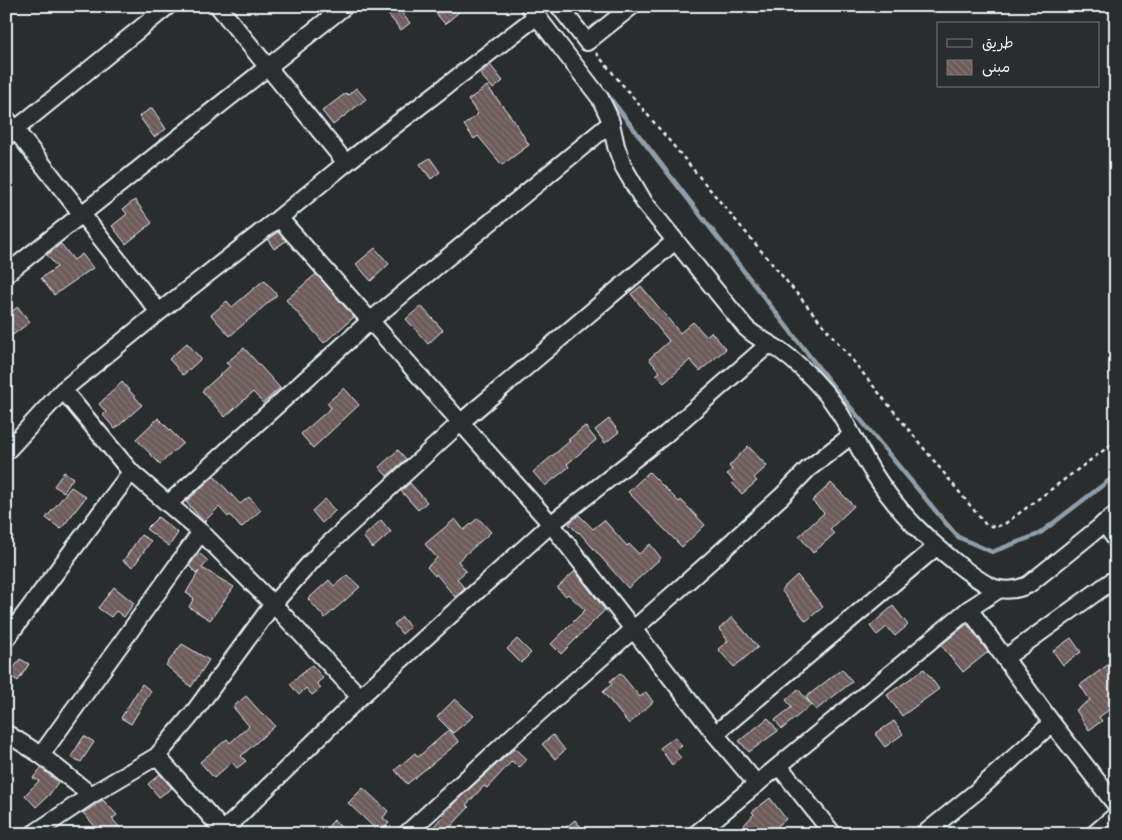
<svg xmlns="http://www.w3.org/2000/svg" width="1122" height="840" font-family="Kalam,'Playpen Sans Arabic',sans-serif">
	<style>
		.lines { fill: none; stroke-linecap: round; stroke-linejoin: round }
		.stream { stroke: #8f9fab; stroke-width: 4.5 }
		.building { fill: url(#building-back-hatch); stroke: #e8f1f8 }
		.minor-casing { stroke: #e8f1f8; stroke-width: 20 }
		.path { stroke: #e8f1f8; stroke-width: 2.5; stroke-dasharray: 4 4; stroke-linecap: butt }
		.minor { stroke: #2a2d2e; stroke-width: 16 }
	</style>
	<defs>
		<pattern id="building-back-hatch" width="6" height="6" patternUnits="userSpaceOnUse" patternTransform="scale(1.25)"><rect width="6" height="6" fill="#6e5c5a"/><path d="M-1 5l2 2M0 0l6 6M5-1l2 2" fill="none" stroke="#837472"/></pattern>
	</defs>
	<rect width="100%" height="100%" fill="#2a2d2e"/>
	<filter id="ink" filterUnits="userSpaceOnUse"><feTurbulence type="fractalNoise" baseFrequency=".02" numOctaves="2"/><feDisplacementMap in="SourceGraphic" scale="10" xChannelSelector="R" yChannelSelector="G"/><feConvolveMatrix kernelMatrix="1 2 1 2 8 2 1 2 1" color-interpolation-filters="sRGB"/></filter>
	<g filter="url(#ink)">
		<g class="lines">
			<polyline class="stream" points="606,93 828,380 944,521 958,537 992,552 1039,534 1116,475"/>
		</g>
		<g class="building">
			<polygon points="381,6 396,6 410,23 401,30"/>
			<polygon points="442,6 454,6 459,12 445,24 435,12"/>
			<polygon points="490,65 503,81 493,89 480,74"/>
			<polygon points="487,86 515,122 529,145 502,165 478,136 474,139 464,125 478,114 468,100"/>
			<polygon points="356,88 366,99 333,125 322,111 346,93 348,95"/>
			<polygon points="152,108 166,129 154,137 139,116"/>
			<polygon points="430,158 440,172 431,179 420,164"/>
			<polygon points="135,200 152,223 126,244 112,226 127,214 123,209"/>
			<polygon points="278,232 286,241 274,249 268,240"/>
			<polygon points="61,244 74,260 82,254 93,268 54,295 41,278 57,267 47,255"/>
			<polygon points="375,248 389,264 371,281 356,264"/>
			<polygon points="316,274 354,317 324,343 286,300"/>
			<polygon points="264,280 277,295 230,336 211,315 227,301 232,307"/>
			<polygon points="641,286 680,333 693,322 706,336 711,332 726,349 700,371 690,360 664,383 656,375 660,372 649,359 669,341 631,294"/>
			<polygon points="421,306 443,330 428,344 406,319"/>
			<polygon points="18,307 30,322 6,340 6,315"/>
			<polygon points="187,343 201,359 183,375 169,359"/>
			<polygon points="244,348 280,388 263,403 253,392 225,417 202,391 230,366 226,363"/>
			<polygon points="122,382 142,405 115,429 103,415 106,412 99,404"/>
			<polygon points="344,388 359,405 313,448 301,434 331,408 327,403"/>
			<polygon points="158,418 183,443 160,464 136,439"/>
			<polygon points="609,419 619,432 605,443 595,430"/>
			<polygon points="585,426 596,440 567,464 569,467 545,486 533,472 570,441 568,440"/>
			<polygon points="748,446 767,466 754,478 757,481 742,494 732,483 734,481 727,474 732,470 729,466"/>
			<polygon points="398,450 406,459 387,476 379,467"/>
			<polygon points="64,472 73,478 64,492 54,486"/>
			<polygon points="649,472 679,502 681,500 705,525 682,547 628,492"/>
			<polygon points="214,476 240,504 249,497 261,510 241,528 230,515 228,517 219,507 204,522 186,502"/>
			<polygon points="410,483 427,502 418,510 401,491"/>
			<polygon points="831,483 854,506 830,529 834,534 813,553 799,536 824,513 812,501"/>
			<polygon points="71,487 86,497 61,529 46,518"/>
			<polygon points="325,499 335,511 322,523 312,511"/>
			<polygon points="579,515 593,529 604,520 627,546 629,544 639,554 650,544 661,558 628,588 579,532 578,533 569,524"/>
			<polygon points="158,517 178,533 169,546 146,529"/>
			<polygon points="478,518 491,532 458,561 466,571 457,579 465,589 455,597 436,574 435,576 427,567 437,558 425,544 455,519 464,530"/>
			<polygon points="381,520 391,532 373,548 363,537"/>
			<polygon points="141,535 151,541 133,567 123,561"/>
			<polygon points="199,553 208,561 202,568 234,587 210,620 189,607 194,598 186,593 199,571 197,574 189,566"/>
			<polygon points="575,571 605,610 561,654 551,644 585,610 568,594 566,596 557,588"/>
			<polygon points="347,575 360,587 325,618 308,599 329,580 334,586"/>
			<polygon points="797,575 823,607 806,621 781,590"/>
			<polygon points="114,587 134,603 124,617 116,611 111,617 98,608"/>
			<polygon points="893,606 908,625 895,636 887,627 877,635 870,626"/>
			<polygon points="402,617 410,627 402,634 394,624"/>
			<polygon points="732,617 758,647 734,667 718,649 728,641 719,629"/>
			<polygon points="967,624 988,652 963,672 941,645"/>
			<polygon points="1071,638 1081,652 1063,665 1053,651"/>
			<polygon points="517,639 531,653 521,663 507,649"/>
			<polygon points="182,644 209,660 191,687 166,665"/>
			<polygon points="20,659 29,664 18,681 9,675"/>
			<polygon points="1116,659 1116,705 1099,717 1102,721 1089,730 1076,710 1090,700 1080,685"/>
			<polygon points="312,665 323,678 317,683 321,688 312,695 306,688 299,695 290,684"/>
			<polygon points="842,669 852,682 816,710 806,697"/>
			<polygon points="924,669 939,689 902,716 887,695"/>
			<polygon points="620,673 640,697 646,692 653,702 629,724 603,692 612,684 610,681"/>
			<polygon points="142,684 151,691 131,724 121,718"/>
			<polygon points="798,689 811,705 782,729 775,720 792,707 786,700"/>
			<polygon points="246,696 264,716 266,715 275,726 241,756 246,761 237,768 232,762 214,778 200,762 227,739 230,743 249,726 233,707"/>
			<polygon points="455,699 474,716 453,733 437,717"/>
			<polygon points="768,718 778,731 749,752 739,741"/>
			<polygon points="894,721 903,734 885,747 875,734"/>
			<polygon points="449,730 459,742 407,784 395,770 415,753 418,757"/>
			<polygon points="553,735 565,750 555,759 542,744"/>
			<polygon points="84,736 94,742 81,762 71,757"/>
			<polygon points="675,737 682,746 675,751 681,758 672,765 660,748"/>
			<polygon points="515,748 527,759 519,768 512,761 487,788 484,786 466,805 469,807 444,834 427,834 457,800"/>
			<polygon points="41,768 58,782 49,795 36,807 25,795 39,781 33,778"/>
			<polygon points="160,774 172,788 159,797 148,784"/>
			<polygon points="363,788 388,811 383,818 389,823 380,833 348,803"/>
			<polygon points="770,798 786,819 768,834 754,834 744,825 754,814 752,812"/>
			<polygon points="103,800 117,815 112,819 126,834 102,834 83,813"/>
			<polygon points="334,820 348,834 321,834"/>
			<polygon points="575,820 587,834 558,834"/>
		</g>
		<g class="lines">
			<defs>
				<g id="minor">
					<polyline points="218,6 346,163"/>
					<path d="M529 6 600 98 610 119 616 146 623 166 644 202 746 328C757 338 769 343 781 351 796 362 811 376 823 390 845 415 856 446 874 474 898 512 925 538 960 566 983 583 998 598 1028 585L1116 514"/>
					<polyline points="559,6 587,42 632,6"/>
					<polyline points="6,118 159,312"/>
					<polyline points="6,137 168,6"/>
					<polyline points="279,218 551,524 715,734 757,784"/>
					<polyline points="6,274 345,6"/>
					<polyline points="63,390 131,472 201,532 273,604 360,697"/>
					<polyline points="6,452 63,390 159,312 279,218 346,163 537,16"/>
					<polyline points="168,504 370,321 611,123"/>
					<polyline points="1104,523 1116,540"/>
					<polyline points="969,609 1052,723 1116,805"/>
					<polyline points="6,639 131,472"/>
					<polyline points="1005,658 1116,578"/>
					<polyline points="6,733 41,755 91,795"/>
					<polyline points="715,734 936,547"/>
					<polyline points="41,755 201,532"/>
					<polyline points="157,756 226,834"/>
					<polyline points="779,766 833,834"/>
					<polyline points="33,834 91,795 157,756 194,712 273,604 321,551 460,423 675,241"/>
					<polyline points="220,834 360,697 551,524 666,434 769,344"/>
					<polyline points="406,834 515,734 713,559 783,495 808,469 852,435"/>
					<polyline points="696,834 969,609 998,590"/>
					<polyline points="924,834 977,791 1052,723"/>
					<polyline points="1094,834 1116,815"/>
				</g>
			</defs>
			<use href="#minor" class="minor-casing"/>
			<polyline class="path" points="596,53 849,356 986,525 996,527 1006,523 1116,441"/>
			<use href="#minor" class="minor"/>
		</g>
	</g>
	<rect width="1122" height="840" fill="none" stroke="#2a2d2e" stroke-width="25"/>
	<rect x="12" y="12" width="1097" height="815" fill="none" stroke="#e8f1f8" stroke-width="2" filter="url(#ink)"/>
	<rect x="937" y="22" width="162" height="65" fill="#2a2d2e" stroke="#767b7f"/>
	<rect x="947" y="39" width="25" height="8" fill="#2a2d2e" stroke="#767b7f"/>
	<text x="982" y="48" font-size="15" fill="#e8f1f8">طريق</text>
	<rect x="947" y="60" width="25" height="15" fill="url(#building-back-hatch)" stroke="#767b7f"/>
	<text x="982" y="72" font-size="15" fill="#e8f1f8">مبنى</text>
</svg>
